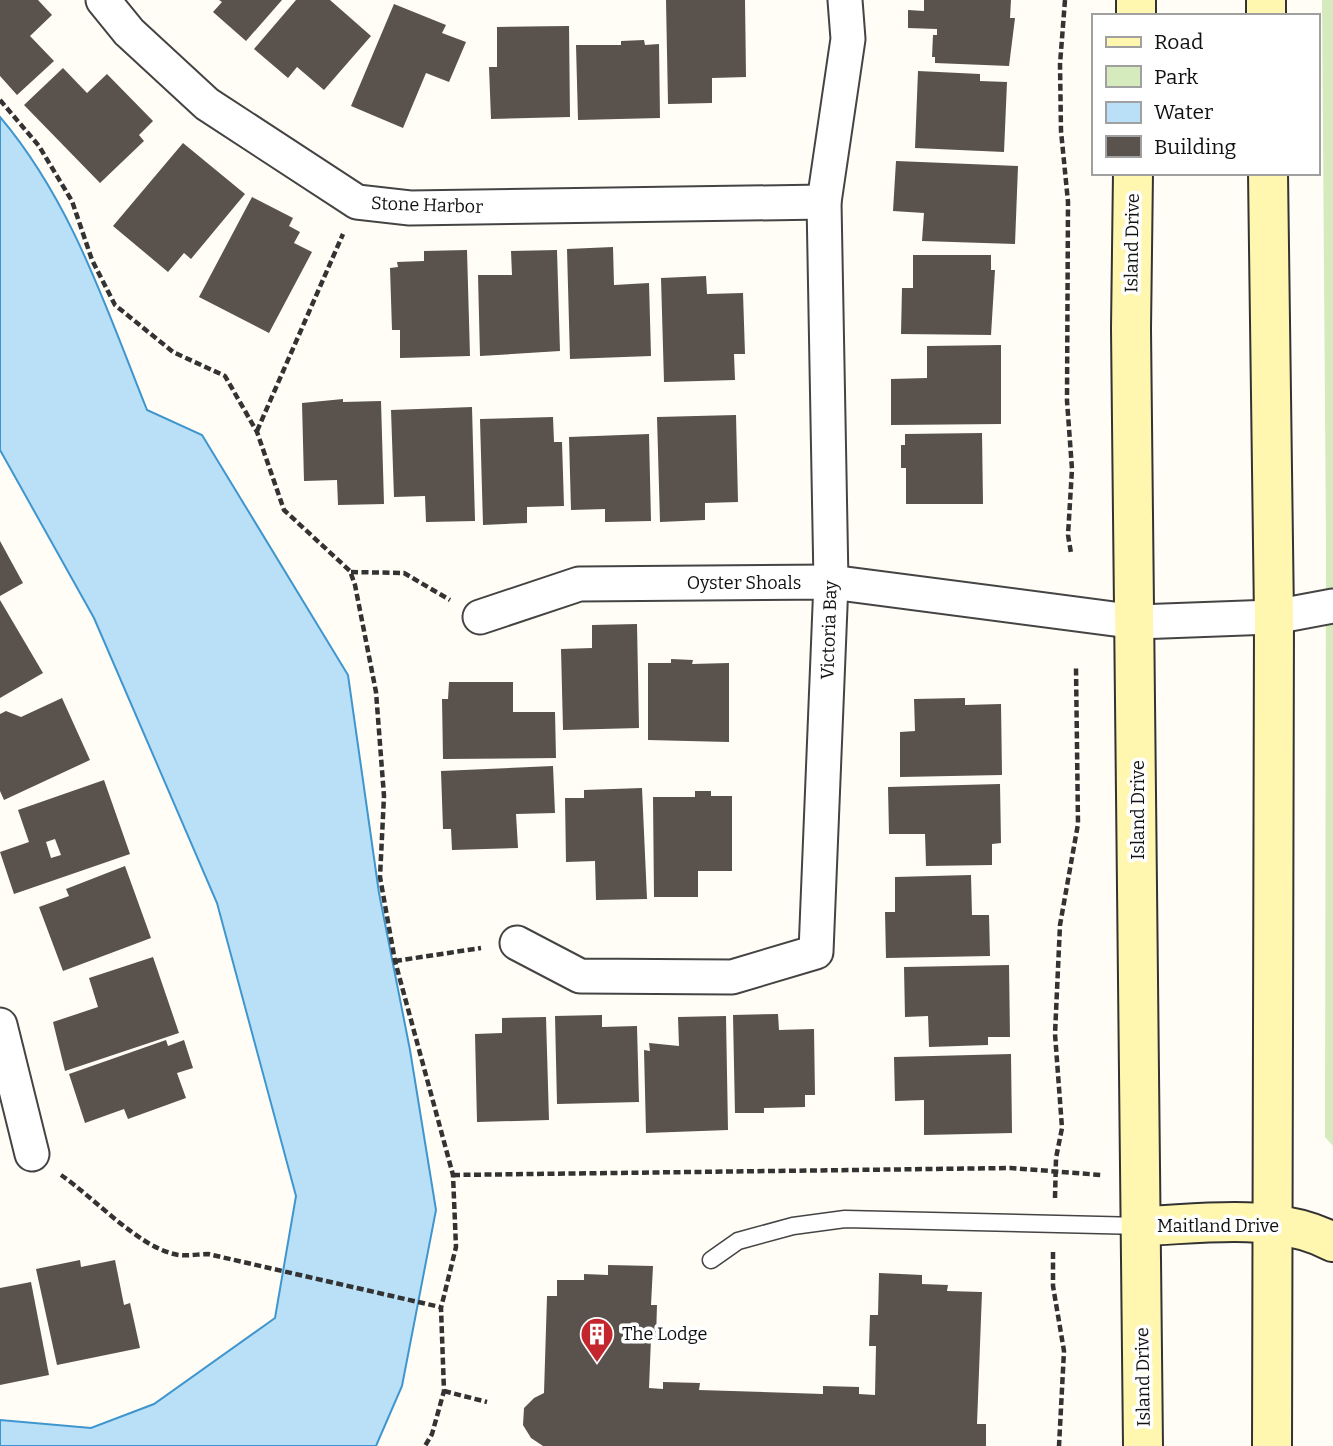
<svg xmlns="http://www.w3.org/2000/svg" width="1333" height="1446" font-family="Bitter,serif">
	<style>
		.green { fill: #d5ebbd }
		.water { fill: #b9e0f7; stroke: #3f96cf; stroke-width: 2 }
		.building { fill: #5a524d; fill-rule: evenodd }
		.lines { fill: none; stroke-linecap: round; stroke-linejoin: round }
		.lane-casing { stroke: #444; stroke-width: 19 }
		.street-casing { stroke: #444; stroke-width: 37 }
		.secondary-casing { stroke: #333; stroke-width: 42 }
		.path { stroke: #333; stroke-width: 4.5; stroke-dasharray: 7 3.5; stroke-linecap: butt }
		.lane { stroke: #fff; stroke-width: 16 }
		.street { stroke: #fff; stroke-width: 33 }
		.secondary { stroke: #fff6b0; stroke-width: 38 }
		.labels { text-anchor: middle; stroke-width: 7; stroke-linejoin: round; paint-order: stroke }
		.street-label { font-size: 18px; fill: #111; stroke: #fff }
		.poi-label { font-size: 18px; fill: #111; stroke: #fff; text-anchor: start }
	</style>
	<rect width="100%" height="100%" fill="#fffdf5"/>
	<polygon class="green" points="1322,0 1333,0 1333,1146 1325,1137 1326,543"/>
	<path class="water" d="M0 117C72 202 106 308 147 410L202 435 348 675 379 893 410 1050 436 1210 402 1386 376 1446H0V1420L91 1428 154 1404 275 1318 296 1196 217 903 94 618 0 450Z"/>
	<g class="building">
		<polygon points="0,0 38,0 52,15 30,36 54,61 17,95 0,76"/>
		<polygon points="219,0 282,0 246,41 213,12 222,2"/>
		<polygon points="296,0 330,0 371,36 324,90 297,67 288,78 254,49"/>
		<polygon points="666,0 745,0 746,77 712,78 712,103 668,104"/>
		<polygon points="924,0 1011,0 1010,18 1015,18 1009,66 935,63 935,57 932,57 933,35 937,35 937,29 908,28 908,10 924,11"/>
		<polygon points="394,4 446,25 442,33 466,42 449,82 426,73 403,128 351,106"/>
		<polygon points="569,26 570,117 491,119 489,67 497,67 497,27"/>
		<polygon points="644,40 645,45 659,44 660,118 578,120 576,45 621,45 621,41"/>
		<polygon points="63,68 87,93 107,74 153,121 139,135 144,141 100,183 24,105"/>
		<polygon points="918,71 980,74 980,81 1007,82 1004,152 915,148"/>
		<polygon points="183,143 245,194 191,259 184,253 168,272 113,226"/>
		<polygon points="896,161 1018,166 1015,244 922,241 924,213 893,211"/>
		<polygon points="252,197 293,218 289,226 300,232 294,243 312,252 269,333 199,297"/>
		<polygon points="613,247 614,285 649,283 651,356 570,359 567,249"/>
		<polygon points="467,250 470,356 400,358 400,330 392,330 390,268 398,267 397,262 424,261 424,251"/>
		<polygon points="557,250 560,351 480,356 478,275 512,275 511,251"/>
		<polygon points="913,255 991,255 991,270 995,270 991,335 901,334 902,288 913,288"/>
		<polygon points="706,276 707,294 743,293 745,354 734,354 735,380 664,382 661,278"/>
		<polygon points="1001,345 1001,424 891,425 891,379 927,378 927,346"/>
		<polygon points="343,399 343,402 381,401 384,504 338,505 337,480 304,481 302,403"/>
		<polygon points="472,407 475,521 426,522 425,496 394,497 391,410"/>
		<polygon points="736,415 738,502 705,503 705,520 660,522 657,417"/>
		<polygon points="553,417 554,442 562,442 564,506 527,507 527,523 483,525 480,419"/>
		<polygon points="982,433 983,504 906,504 906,468 901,468 901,445 905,445 905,434"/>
		<polygon points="649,434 651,521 605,522 605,509 571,510 569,437"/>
		<polygon points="0,541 23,583 0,596"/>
		<polygon points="0,600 43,673 0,698"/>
		<polygon points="637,624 639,728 563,730 561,649 592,648 592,625"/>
		<polygon points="671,659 693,660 692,664 729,663 729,742 648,740 648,663 671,663"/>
		<polygon points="449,682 513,682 513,712 555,712 556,758 443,759 442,699 448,699"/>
		<polygon points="62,698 90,760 4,800 0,791 0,714 6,711 21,717"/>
		<polygon points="965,698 965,705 1001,704 1002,775 900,777 900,732 915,731 914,699"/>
		<polygon points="553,766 555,813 516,814 518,848 452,850 451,829 443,829 441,771"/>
		<path d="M104 780 130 854 14 894 0 852 29 842 18 810ZM55 839 61 855 51 858 46 842Z"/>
		<polygon points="1000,784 1001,843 992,844 992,865 926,866 925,834 889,834 888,787"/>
		<polygon points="642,788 647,899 596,900 595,861 566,862 565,798 584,798 584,790"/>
		<polygon points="695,791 711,791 711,796 732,796 732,871 698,871 698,897 654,897 653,797 695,797"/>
		<polygon points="125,866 151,938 63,971 39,907 69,896 66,889"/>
		<polygon points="971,875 972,915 989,915 990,956 886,958 885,912 895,912 895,877"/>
		<polygon points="153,957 179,1033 65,1071 53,1022 98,1007 89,978"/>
		<polygon points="1009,965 1010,1037 988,1037 988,1045 929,1047 928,1016 905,1017 904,967"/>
		<polygon points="778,1014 779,1030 814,1029 815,1095 805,1095 805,1107 764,1108 764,1113 735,1113 733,1015"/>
		<polygon points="602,1015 602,1027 637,1026 639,1102 557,1104 555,1016"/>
		<polygon points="726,1016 728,1130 646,1133 644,1050 650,1051 649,1043 679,1046 678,1017"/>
		<polygon points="546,1017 549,1120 477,1122 475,1034 502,1033 502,1018"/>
		<polygon points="166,1040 168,1046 184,1040 193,1068 177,1073 186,1098 128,1119 124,1109 85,1123 69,1074"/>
		<polygon points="1011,1054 1012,1133 924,1135 924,1100 895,1101 894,1057"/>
		<polygon points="80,1260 81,1267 115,1260 124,1305 130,1303 140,1348 57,1365 36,1269"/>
		<polygon points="608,1265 653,1266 651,1305 657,1305 656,1338 651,1338 649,1388 663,1389 663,1382 700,1383 699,1390 823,1394 823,1386 859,1387 859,1394 875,1395 876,1346 869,1346 870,1315 878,1315 879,1273 922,1275 922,1284 948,1285 947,1291 982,1292 977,1424 986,1424 986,1446 543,1446 531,1438 523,1425 524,1408 534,1398 544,1393 547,1296 557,1296 557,1280 584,1280 584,1274 608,1275"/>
		<polygon points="31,1282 49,1375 0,1385 0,1288"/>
	</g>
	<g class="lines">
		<defs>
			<polyline id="lane" points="711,1260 738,1241 793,1226 845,1219 1141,1226"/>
			<g id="street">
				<polyline points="103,0 129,32 207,104 357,202 410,208 824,202"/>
				<polyline points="480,617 579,584 831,582 1137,622 1274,617 1333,606"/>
				<polyline points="517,943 580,976 732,977 816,952 831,582 824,202 848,39 845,0"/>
				<polyline points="0,1025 32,1154"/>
			</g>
			<g id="secondary">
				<polyline points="1266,0 1266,16"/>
				<polyline points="1136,16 1136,0"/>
				<polyline points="1133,173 1131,329 1143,1446"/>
				<polyline points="1268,173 1274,617 1272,1446"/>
				<path d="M1141 1226C1204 1224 1275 1212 1333 1242"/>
			</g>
		</defs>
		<use href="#lane" class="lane-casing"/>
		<use href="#street" class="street-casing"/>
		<use href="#secondary" class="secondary-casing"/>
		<g class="path">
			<polyline points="1065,0 1060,64 1061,131 1068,202 1067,401 1072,469 1068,535 1071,553"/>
			<polyline points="0,100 39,146 72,201 92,260 115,305 173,352 225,376 257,432 284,510 350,571 355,585 376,692 384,796 380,877 395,961 453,1175 456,1247 441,1308 444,1391 432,1434 425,1446"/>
			<polyline points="257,431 343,234"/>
			<polyline points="351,572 404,573 450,600"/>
			<polyline points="395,961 481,948"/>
			<path d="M61 1175C93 1197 138 1246 174 1254 184 1257 198 1254 208 1254L440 1307"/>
			<polyline points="453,1175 1011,1168 1101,1175"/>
			<polyline points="1055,1198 1056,1158 1062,1128 1055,1034 1060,925 1078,824 1076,668"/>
			<polyline points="1053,1252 1053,1286 1064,1351 1059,1446"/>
			<polyline points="444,1391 487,1402"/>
		</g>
		<use href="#lane" class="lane"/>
		<use href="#street" class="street"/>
		<use href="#secondary" class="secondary"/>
	</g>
	<defs>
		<symbol id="building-pin" viewBox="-11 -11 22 30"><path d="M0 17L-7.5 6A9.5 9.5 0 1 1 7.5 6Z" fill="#c4262e" stroke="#fff"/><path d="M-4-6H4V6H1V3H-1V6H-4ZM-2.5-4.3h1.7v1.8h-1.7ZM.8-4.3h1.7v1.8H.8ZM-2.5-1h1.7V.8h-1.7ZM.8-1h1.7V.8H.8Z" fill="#fff"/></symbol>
	</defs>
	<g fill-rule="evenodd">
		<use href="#building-pin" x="578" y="1315" width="38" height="52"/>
	</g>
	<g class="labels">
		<g class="street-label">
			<text transform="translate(427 205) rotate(2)" y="6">Stone Harbor</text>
			<text transform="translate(1132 243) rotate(-89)" y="6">Island Drive</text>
			<text x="744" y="589">Oyster Shoals</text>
			<text transform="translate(829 630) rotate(-88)" y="6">Victoria Bay</text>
			<text transform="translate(1138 810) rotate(-90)" y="6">Island Drive</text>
			<text x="1218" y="1232">Maitland Drive</text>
			<text transform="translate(1143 1377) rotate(-91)" y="6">Island Drive</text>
		</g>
		<g class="poi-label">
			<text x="622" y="1340">The Lodge</text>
		</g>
	</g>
	<rect x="1092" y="14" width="228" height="161" fill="#ffffff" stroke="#a0a0a0" stroke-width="2"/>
	<rect x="1106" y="37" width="35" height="10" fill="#fff6b0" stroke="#a0a0a0" stroke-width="2"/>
	<text x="1154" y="49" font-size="21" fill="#111111">Road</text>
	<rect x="1106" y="66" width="35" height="21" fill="#d5ebbd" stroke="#a0a0a0" stroke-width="2"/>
	<text x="1154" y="84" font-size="21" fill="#111111">Park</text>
	<rect x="1106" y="102" width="35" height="21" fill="#b9e0f7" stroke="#a0a0a0" stroke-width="2"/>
	<text x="1154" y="119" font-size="21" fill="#111111">Water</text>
	<rect x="1106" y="136" width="35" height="21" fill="#5a524d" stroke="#a0a0a0" stroke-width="2"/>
	<text x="1154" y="154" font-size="21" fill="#111111">Building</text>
</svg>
